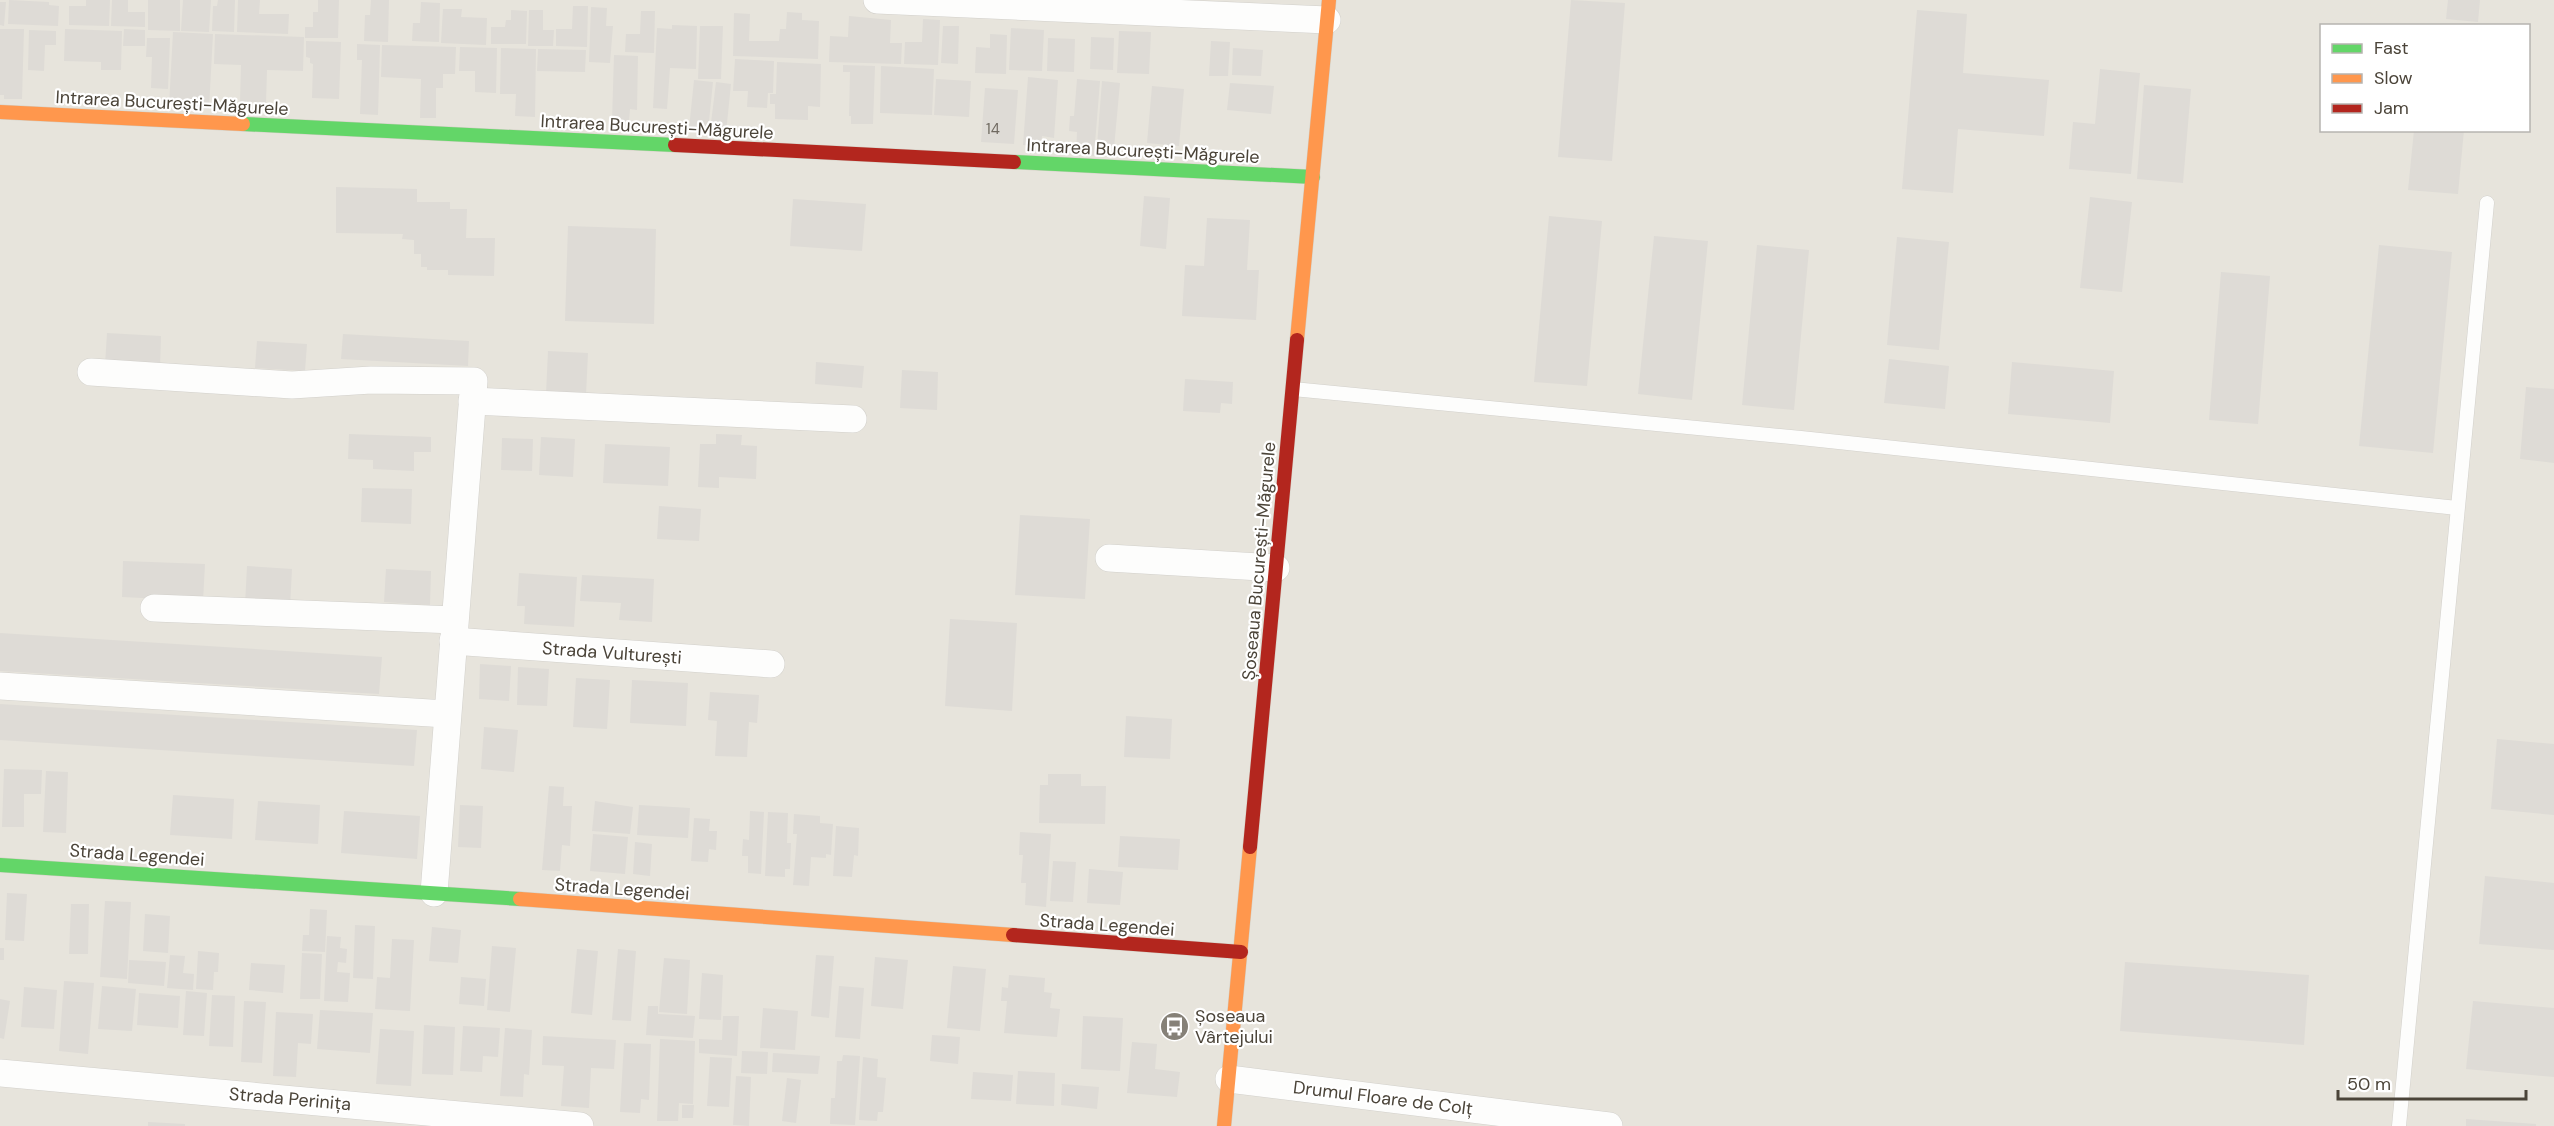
<svg xmlns="http://www.w3.org/2000/svg" width="2554" height="1126" font-family="'DM Sans',sans-serif">
	<style>
		.residential { fill: #e7e4dc; fill-rule: evenodd }
		.building { fill: #dedbd6 }
		.lines { fill: none; stroke-linecap: round; stroke-linejoin: round }
		.lane-casing { stroke: #d2d0cb; stroke-width: 15 }
		.street-casing { stroke: #d2d0cb; stroke-width: 28 }
		.fast-casing { stroke: #d3cfc5; stroke-width: 15 }
		.slow-casing { stroke: #d3cfc5; stroke-width: 15 }
		.jam-casing { stroke: #d3cfc5; stroke-width: 15 }
		.lane { stroke: #fdfdfc; stroke-width: 14 }
		.street { stroke: #fdfdfc; stroke-width: 27 }
		.fast { stroke: #63d668; stroke-width: 14 }
		.slow { stroke: #ff974d; stroke-width: 14 }
		.jam { stroke: #b3261e; stroke-width: 14 }
		.labels { text-anchor: middle; stroke-width: 4.5; stroke-linejoin: round; paint-order: stroke }
		.number-label { font-size: 15px; fill: #706a61 }
		.street-label { font-size: 18px; fill: #4b4439; stroke: #fff }
		.poi-label { font-size: 18px; fill: #4b4439; stroke: #fff; text-anchor: start }
	</style>
	<rect width="100%" height="100%" fill="#f4f2ee"/>
	<path class="residential" d="M0 0H2554V1126H0ZM2322 26H2528V130H2322Z"/>
	<g class="building">
		<polygon points="9,0 49,2 49,5 59,6 58,26 8,24"/>
		<polygon points="86,0 110,0 109,26 69,25 69,6 86,6"/>
		<polygon points="112,0 128,0 128,12 145,12 145,27 111,26"/>
		<polygon points="148,0 180,0 180,31 148,30"/>
		<polygon points="183,0 211,0 209,32 181,31"/>
		<polygon points="218,0 235,0 234,32 212,31 213,6 217,6"/>
		<polygon points="238,0 260,0 259,14 289,14 288,34 237,32"/>
		<polygon points="318,0 339,0 338,38 305,38 305,27 313,27 313,12 318,12"/>
		<polygon points="371,0 389,0 388,42 364,41 365,15 370,15"/>
		<polygon points="1571,0 1625,3 1612,161 1558,157"/>
		<polygon points="2448,0 2480,0 2478,22 2446,19"/>
		<polygon points="0,2 6,2 4,26 0,25"/>
		<polygon points="421,2 440,3 439,42 412,41 413,23 420,23"/>
		<polygon points="573,6 588,6 587,47 556,46 556,29 572,29"/>
		<polygon points="591,7 607,8 606,26 613,26 610,63 589,62"/>
		<polygon points="443,9 462,9 461,17 487,18 486,45 441,43"/>
		<polygon points="511,10 527,11 526,44 491,44 491,27 505,27 506,20 511,20"/>
		<polygon points="529,10 543,10 543,30 554,30 553,46 528,46"/>
		<polygon points="1917,10 1967,14 1963,73 2049,80 2044,136 1958,129 1953,193 1902,189"/>
		<polygon points="641,11 655,11 654,53 625,52 626,34 640,34"/>
		<polygon points="787,12 802,13 802,20 819,21 818,59 733,56 734,13 750,14 749,41 779,41 780,29 786,29"/>
		<polygon points="849,16 891,20 890,43 902,43 901,64 829,62 830,36 848,37"/>
		<polygon points="923,19 940,20 938,65 904,64 905,42 922,42"/>
		<polygon points="672,25 697,26 696,69 670,68 667,109 653,108 657,28 672,29"/>
		<polygon points="700,26 723,26 721,79 698,79"/>
		<polygon points="943,26 959,26 958,64 941,63"/>
		<polygon points="1011,28 1044,30 1042,71 1009,70"/>
		<polygon points="0,29 24,29 22,99 4,99 4,95 0,95"/>
		<polygon points="65,29 122,31 121,70 101,70 101,62 64,61"/>
		<polygon points="124,29 145,30 145,46 123,46"/>
		<polygon points="29,30 56,31 56,45 45,45 44,71 28,70"/>
		<polygon points="1119,31 1151,32 1149,74 1117,73"/>
		<polygon points="173,32 213,34 209,109 169,106"/>
		<polygon points="215,34 304,37 303,71 267,70 266,103 240,102 241,65 214,64"/>
		<polygon points="990,34 1007,35 1006,74 975,73 976,47 990,48"/>
		<polygon points="1091,37 1114,38 1113,70 1090,69"/>
		<polygon points="147,38 170,38 168,89 151,88 152,57 146,57"/>
		<polygon points="1048,38 1075,39 1074,72 1047,71"/>
		<polygon points="306,41 341,42 339,99 312,98 313,64 310,63 310,58 306,57"/>
		<polygon points="1211,41 1230,42 1228,76 1209,76"/>
		<polygon points="357,44 380,45 378,115 360,114 362,60 357,60"/>
		<polygon points="382,45 456,47 455,74 443,74 443,88 436,88 436,118 420,118 421,79 381,77"/>
		<polygon points="460,47 497,48 496,93 475,92 475,71 459,71"/>
		<polygon points="501,48 536,49 535,117 515,116 516,94 500,94"/>
		<polygon points="1233,48 1263,50 1261,76 1232,75"/>
		<polygon points="538,49 586,50 585,72 537,71"/>
		<polygon points="614,55 638,56 637,110 630,109 629,121 612,121"/>
		<polygon points="735,59 774,61 773,93 768,93 767,108 747,107 748,91 733,91"/>
		<polygon points="777,62 821,64 820,107 808,106 808,120 775,119 775,104 770,104 770,94 776,94"/>
		<polygon points="843,65 875,66 873,124 851,124 851,116 849,116 850,72 843,72"/>
		<polygon points="881,66 934,69 932,115 880,113"/>
		<polygon points="2100,69 2140,73 2131,174 2069,169 2073,122 2095,124"/>
		<polygon points="1028,77 1058,80 1054,138 1042,136 1041,146 1023,145"/>
		<polygon points="936,79 971,81 969,117 934,115"/>
		<polygon points="1077,79 1100,81 1094,156 1076,155 1077,132 1069,131 1070,116 1074,116"/>
		<polygon points="694,80 713,82 708,131 689,129"/>
		<polygon points="1102,81 1120,83 1114,148 1097,146"/>
		<polygon points="716,82 731,84 726,133 710,131"/>
		<polygon points="1230,83 1274,86 1271,114 1227,110"/>
		<polygon points="2144,85 2191,89 2183,183 2137,179"/>
		<polygon points="1152,86 1184,89 1179,146 1147,143"/>
		<polygon points="985,88 1018,90 1014,144 981,142"/>
		<polygon points="2414,130 2464,130 2458,194 2408,190"/>
		<polygon points="336,187 417,189 417,202 450,202 450,209 467,209 466,238 495,238 494,276 448,275 448,270 427,270 427,267 421,267 421,254 414,254 414,240 402,239 403,234 336,233"/>
		<polygon points="1144,196 1170,198 1166,249 1140,246"/>
		<polygon points="2090,197 2132,202 2122,292 2080,288"/>
		<polygon points="793,199 866,204 862,251 790,246"/>
		<polygon points="1549,216 1602,221 1587,386 1534,382"/>
		<polygon points="1207,218 1250,220 1247,270 1259,270 1256,320 1182,316 1185,265 1204,266"/>
		<polygon points="568,226 656,229 654,324 565,321"/>
		<polygon points="1654,236 1708,241 1692,400 1638,394"/>
		<polygon points="1897,237 1949,242 1939,350 1887,345"/>
		<polygon points="1757,245 1809,250 1794,410 1742,405"/>
		<polygon points="2379,245 2452,252 2433,453 2359,446"/>
		<polygon points="2221,272 2270,276 2258,424 2209,420"/>
		<polygon points="107,333 161,336 160,367 105,365"/>
		<polygon points="343,334 469,341 468,366 341,359"/>
		<polygon points="257,341 307,344 305,371 255,368"/>
		<polygon points="548,351 588,353 586,395 546,394"/>
		<polygon points="1889,359 1949,366 1945,409 1884,403"/>
		<polygon points="816,362 864,366 862,388 815,384"/>
		<polygon points="2012,362 2114,371 2110,423 2008,414"/>
		<polygon points="902,370 938,372 937,410 900,408"/>
		<polygon points="1185,379 1233,382 1232,404 1221,403 1220,413 1183,411"/>
		<polygon points="2526,387 2554,389 2554,463 2520,459"/>
		<polygon points="349,434 431,437 431,452 414,452 414,471 373,469 373,460 348,459"/>
		<polygon points="716,434 742,435 741,445 757,446 756,479 719,477 719,488 698,487 700,444 716,444"/>
		<polygon points="541,437 575,439 573,477 539,475"/>
		<polygon points="502,438 533,439 532,471 501,470"/>
		<polygon points="605,444 670,447 668,486 603,483"/>
		<polygon points="362,488 412,489 411,524 361,522"/>
		<polygon points="659,506 701,509 699,541 657,539"/>
		<polygon points="1020,515 1090,519 1085,599 1015,595"/>
		<polygon points="123,561 205,564 203,601 122,597"/>
		<polygon points="247,566 292,569 290,607 245,605"/>
		<polygon points="386,569 431,571 430,605 384,602"/>
		<polygon points="519,573 577,577 574,627 524,624 525,606 517,606"/>
		<polygon points="582,575 654,579 652,622 619,620 621,603 580,601"/>
		<polygon points="950,619 1017,623 1012,711 945,706"/>
		<polygon points="0,633 382,657 379,694 0,671"/>
		<polygon points="480,664 511,666 509,701 479,699"/>
		<polygon points="518,667 549,669 547,706 517,705"/>
		<polygon points="576,678 610,680 607,729 573,727"/>
		<polygon points="632,680 688,683 686,726 630,723"/>
		<polygon points="710,692 759,695 757,723 749,722 747,757 715,756 717,721 708,720"/>
		<polygon points="0,704 417,730 414,766 0,740"/>
		<polygon points="1126,716 1172,719 1170,759 1124,757"/>
		<polygon points="484,727 518,730 514,772 481,769"/>
		<polygon points="2497,739 2554,744 2554,815 2491,809"/>
		<polygon points="4,769 42,770 41,794 24,794 24,827 2,827"/>
		<polygon points="46,771 68,772 66,833 43,832"/>
		<polygon points="1048,774 1081,774 1081,786 1106,786 1105,824 1039,823 1040,785 1048,785"/>
		<polygon points="549,786 564,787 563,806 572,806 570,846 562,845 560,871 542,870"/>
		<polygon points="173,795 234,799 232,839 170,835"/>
		<polygon points="258,801 320,805 318,844 255,840"/>
		<polygon points="595,801 633,807 630,834 592,831"/>
		<polygon points="460,805 483,806 481,848 458,847"/>
		<polygon points="639,805 690,808 688,838 637,835"/>
		<polygon points="344,811 420,816 417,859 341,853"/>
		<polygon points="750,811 764,812 761,874 748,873 748,856 742,856 743,839 749,840"/>
		<polygon points="768,812 788,813 787,843 791,843 790,869 785,869 785,877 765,876"/>
		<polygon points="794,814 820,816 820,823 833,824 831,855 826,854 826,858 811,857 809,886 793,885 797,834 793,834"/>
		<polygon points="694,818 710,819 709,831 717,831 716,850 709,849 708,862 691,861"/>
		<polygon points="836,826 859,828 858,856 854,855 852,877 833,876"/>
		<polygon points="1020,832 1051,834 1046,907 1025,905 1026,883 1021,883 1023,855 1019,855"/>
		<polygon points="593,834 628,837 625,874 590,871"/>
		<polygon points="1120,836 1180,839 1178,870 1118,867"/>
		<polygon points="635,842 652,844 650,876 633,874"/>
		<polygon points="1053,861 1076,862 1073,902 1050,901"/>
		<polygon points="1089,869 1123,872 1120,905 1087,903"/>
		<polygon points="2485,876 2554,883 2554,950 2479,944"/>
		<polygon points="7,893 27,894 24,941 5,940"/>
		<polygon points="105,901 131,902 127,979 100,977"/>
		<polygon points="71,904 89,904 88,954 69,954"/>
		<polygon points="310,909 327,910 325,952 302,951 303,935 309,935"/>
		<polygon points="145,914 170,916 168,953 143,951"/>
		<polygon points="355,925 375,926 373,979 353,978"/>
		<polygon points="432,927 461,930 458,963 429,961"/>
		<polygon points="327,936 341,937 340,948 347,949 346,963 338,962 337,972 350,973 348,1002 324,1001"/>
		<polygon points="392,939 414,940 410,1011 375,1009 377,977 390,978"/>
		<polygon points="492,946 516,948 510,1012 487,1010"/>
		<rect x="0" y="948" width="4" height="12"/>
		<polygon points="577,949 598,951 592,1015 571,1013"/>
		<polygon points="618,949 636,951 631,1021 612,1020"/>
		<polygon points="198,951 219,953 218,972 214,972 213,990 196,989"/>
		<polygon points="302,953 322,954 320,999 300,999"/>
		<polygon points="170,955 185,956 183,973 194,974 193,990 167,988"/>
		<polygon points="816,955 834,956 829,1018 811,1016"/>
		<polygon points="875,957 908,960 903,1009 871,1006"/>
		<polygon points="664,958 690,960 687,1014 659,1012"/>
		<polygon points="129,960 166,962 164,986 128,983"/>
		<polygon points="2125,962 2309,975 2304,1045 2120,1031"/>
		<polygon points="251,963 285,965 283,993 249,990"/>
		<polygon points="953,966 986,969 980,1031 947,1028"/>
		<polygon points="702,973 723,975 721,1020 699,1019"/>
		<polygon points="1009,975 1045,978 1044,992 1052,993 1050,1008 1060,1009 1057,1037 1004,1033 1007,1001 1001,1001 1002,987 1008,988"/>
		<polygon points="461,977 486,979 484,1006 459,1004"/>
		<polygon points="64,981 94,983 88,1054 59,1051"/>
		<polygon points="102,986 136,989 132,1031 98,1029"/>
		<polygon points="839,986 864,988 860,1039 835,1037"/>
		<polygon points="24,987 57,990 54,1029 21,1027"/>
		<polygon points="186,991 207,993 204,1036 183,1035"/>
		<polygon points="139,993 180,996 178,1028 137,1025"/>
		<polygon points="212,995 235,996 233,1047 209,1046"/>
		<polygon points="0,999 10,1001 4,1039 0,1038"/>
		<polygon points="244,1001 266,1002 262,1063 241,1062"/>
		<polygon points="2473,1001 2554,1008 2554,1077 2466,1069"/>
		<polygon points="648,1006 658,1006 658,1014 695,1016 693,1038 646,1035"/>
		<polygon points="763,1008 798,1011 795,1050 760,1048"/>
		<polygon points="320,1010 373,1013 370,1053 317,1049"/>
		<polygon points="276,1012 313,1014 311,1044 298,1043 296,1077 273,1076"/>
		<polygon points="723,1016 739,1016 737,1056 699,1053 699,1039 722,1040"/>
		<polygon points="1083,1016 1123,1018 1120,1071 1081,1069"/>
		<polygon points="424,1025 455,1027 453,1075 422,1074"/>
		<polygon points="463,1026 500,1028 498,1057 483,1056 482,1072 460,1071"/>
		<polygon points="505,1028 532,1030 529,1075 524,1074 523,1097 500,1096"/>
		<polygon points="380,1029 414,1031 411,1086 376,1084"/>
		<polygon points="932,1035 960,1037 958,1064 930,1061"/>
		<polygon points="543,1036 616,1040 614,1069 591,1068 589,1108 561,1106 564,1066 542,1065"/>
		<polygon points="660,1039 695,1041 693,1104 679,1103 678,1121 657,1121"/>
		<polygon points="1132,1042 1157,1044 1155,1069 1180,1072 1177,1097 1127,1093"/>
		<polygon points="624,1043 651,1044 649,1100 641,1099 640,1113 620,1112"/>
		<polygon points="742,1051 768,1052 767,1074 741,1073"/>
		<polygon points="773,1053 820,1056 818,1074 772,1072"/>
		<polygon points="843,1055 860,1056 855,1125 830,1124 831,1098 835,1098 837,1061 842,1061"/>
		<polygon points="710,1057 732,1058 729,1107 707,1106"/>
		<polygon points="863,1057 878,1059 877,1077 886,1078 883,1112 878,1112 877,1121 859,1120"/>
		<polygon points="1018,1071 1055,1073 1054,1106 1016,1104"/>
		<polygon points="973,1072 1013,1075 1011,1101 971,1099"/>
		<polygon points="736,1076 751,1077 749,1126 733,1125"/>
		<polygon points="787,1078 801,1080 796,1123 782,1121"/>
		<polygon points="1062,1084 1099,1087 1097,1109 1061,1105"/>
		<polygon points="682,1105 694,1105 693,1118 682,1118"/>
		<polygon points="2466,1119 2536,1124 2536,1126 2466,1126"/>
		<polygon points="148,1122 185,1124 185,1126 148,1126"/>
	</g>
	<g class="lines">
		<defs>
			<g id="lane">
				<polyline points="1293,389 1801,438 2457,508"/>
				<polyline points="2399,1126 2487,203"/>
			</g>
			<g id="street">
				<polyline points="877,0 1327,20"/>
				<polyline points="91,372 292,385 371,380 474,381 434,893"/>
				<polyline points="472,401 853,419"/>
				<polyline points="1109,558 1276,568"/>
				<polyline points="154,608 454,620"/>
				<polyline points="453,641 771,664"/>
				<polyline points="0,686 446,714"/>
				<polyline points="0,1073 580,1126"/>
				<polyline points="1229,1079 1609,1126"/>
			</g>
			<g id="fast">
				<polyline points="243,124 675,145"/>
				<polyline points="1014,162 1313,177"/>
				<polyline points="0,865 520,899"/>
			</g>
			<g id="slow">
				<polyline points="0,112 243,124"/>
				<polyline points="1297,340 1329,0"/>
				<polyline points="520,899 1013,935"/>
				<polyline points="1224,1126 1250,847"/>
			</g>
			<g id="jam">
				<polyline points="675,145 1014,162"/>
				<polyline points="1250,847 1297,340"/>
				<polyline points="1013,935 1241,952"/>
			</g>
		</defs>
		<use href="#lane" class="lane-casing"/>
		<use href="#street" class="street-casing"/>
		<use href="#fast" class="fast-casing"/>
		<use href="#slow" class="slow-casing"/>
		<use href="#jam" class="jam-casing"/>
		<use href="#lane" class="lane"/>
		<use href="#street" class="street"/>
		<use href="#fast" class="fast"/>
		<use href="#slow" class="slow"/>
		<use href="#jam" class="jam"/>
	</g>
	<defs>
		<symbol id="bus-disc" viewBox="-11 -11 22 22"><circle r="9.5" fill="#868178" stroke="#fff"/><path d="M-5-6H5V4H4V6H2V4H-2V6H-4V4H-5ZM-3.5-4V0h7V-4ZM-3.5 1.2v1.5H-2V1.2ZM2 1.2v1.5H3.5V1.2Z" fill="#fff"/></symbol>
	</defs>
	<g fill-rule="evenodd">
		<use href="#bus-disc" x="1158" y="1010" width="33" height="33"/>
	</g>
	<g class="labels">
		<g class="number-label">
			<text x="993" y="134">14</text>
		</g>
		<g class="street-label">
			<text transform="translate(172 103) rotate(3)" y="6">Intrarea București-Măgurele</text>
			<text transform="translate(657 127) rotate(3)" y="6">Intrarea București-Măgurele</text>
			<text transform="translate(1143 151) rotate(3)" y="6">Intrarea București-Măgurele</text>
			<text transform="translate(1259 561) rotate(-85)" y="6">Șoseaua București-Măgurele</text>
			<text transform="translate(612 653) rotate(4)" y="6">Strada Vulturești</text>
			<text transform="translate(137 855) rotate(4)" y="6">Strada Legendei</text>
			<text transform="translate(622 889) rotate(4)" y="6">Strada Legendei</text>
			<text transform="translate(1107 925) rotate(4)" y="6">Strada Legendei</text>
			<text transform="translate(1383 1098) rotate(7)" y="6">Drumul Floare de Colț</text>
			<text transform="translate(290 1099) rotate(5)" y="6">Strada Perinița</text>
		</g>
		<g class="poi-label">
			<text x="1195" y="1022">Șoseaua<tspan x="1195" dy="21">Vârtejului</tspan></text>
		</g>
	</g>
	<rect x="2320" y="24" width="210" height="108" fill="#ffffff" stroke="#b7b4b0" stroke-width="1.5"/>
	<rect x="2332" y="44" width="30" height="9" fill="#63d668" stroke="#b7b4b0" stroke-width="1.5"/>
	<text x="2374" y="54" font-size="18" fill="#4b4439">Fast</text>
	<rect x="2332" y="74" width="30" height="9" fill="#ff974d" stroke="#b7b4b0" stroke-width="1.5"/>
	<text x="2374" y="84" font-size="18" fill="#4b4439">Slow</text>
	<rect x="2332" y="104" width="30" height="9" fill="#b3261e" stroke="#b7b4b0" stroke-width="1.5"/>
	<text x="2374" y="114" font-size="18" fill="#4b4439">Jam</text>
	<path d="M2338 1090v9h188v-9" fill="none" stroke="#4b4439" stroke-width="3"/>
	<text x="2347" y="1090" font-size="18" fill="#4b4439" stroke="#ffffff" stroke-width="4.5" paint-order="stroke">50 m</text>
</svg>
